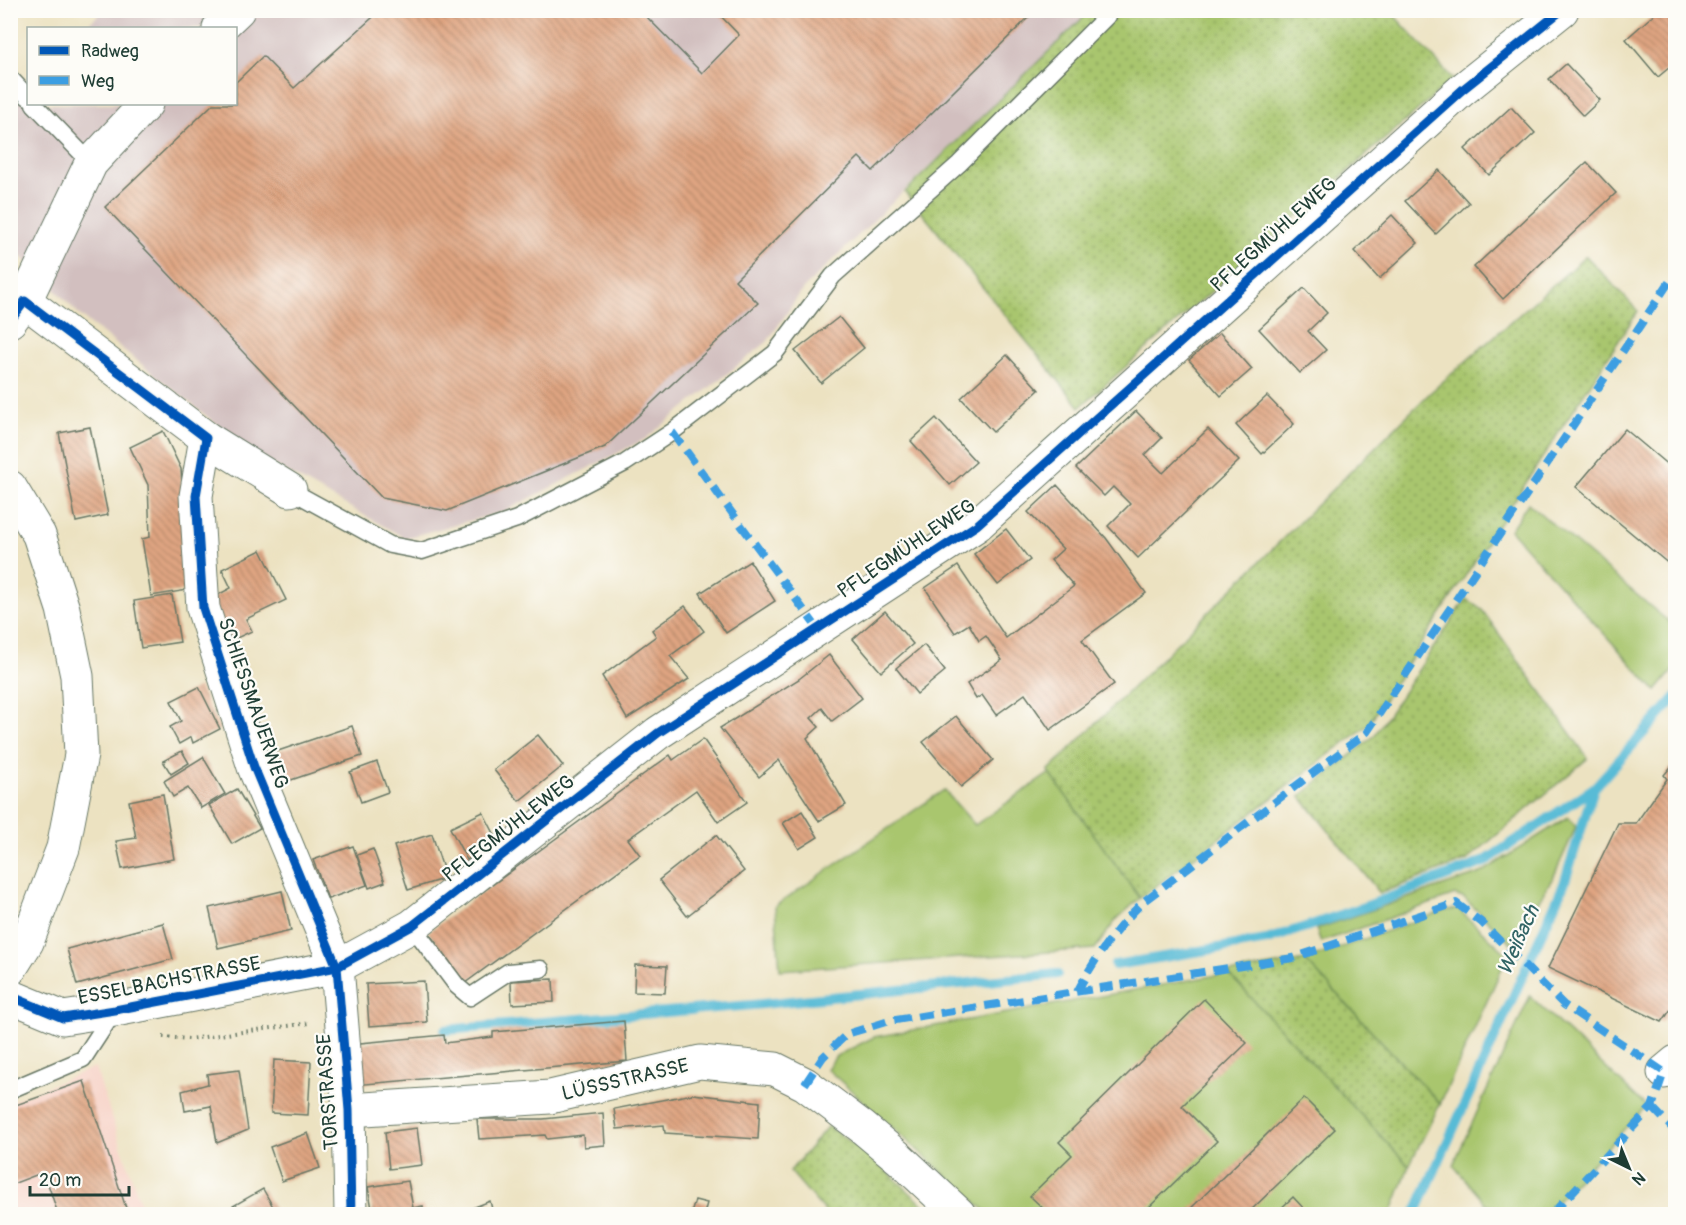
<svg xmlns="http://www.w3.org/2000/svg" width="1686" height="1225" font-family="Pangolin,sans-serif">
	<style>
		.built { fill: #f7d1c6 }
		.industrial { fill: #d2bfbf }
		.grass { fill: #a9c66e; stroke: #648251; stroke-width: 1.5 }
		.park { fill: url(#park-dots); stroke: #648251; stroke-width: 1.5 }
		.lines { fill: none; stroke-linecap: round; stroke-linejoin: round }
		.stream { stroke: #58bbd6; stroke-width: 10 }
		.building { fill: url(#building-back-hatch) }
		.service-casing { stroke: #677765; stroke-width: 19 }
		.minor-casing { stroke: #677765; stroke-width: 35 }
		.tertiary-casing { stroke: #677765; stroke-width: 35 }
		.path { stroke: #677765; stroke-width: 4; stroke-dasharray: 1.5 4.5; stroke-linecap: butt }
		.service { stroke: #fff; stroke-width: 16 }
		.minor { stroke: #fff; stroke-width: 33 }
		.tertiary { stroke: #fff; stroke-width: 33 }
		.quiet { stroke: #3c9ee2; stroke-width: 8; stroke-dasharray: 15 8; stroke-linecap: butt }
		.cycleway-casing { stroke: #fdfcf7; stroke-width: 13 }
		.cycleway { stroke: #0057b8; stroke-width: 9 }
		.labels { text-anchor: middle; stroke-width: 4.5; stroke-linejoin: round; paint-order: stroke }
		.street-label { font-size: 20px; fill: #1f3d34; stroke: #fdfcf7 }
		.water-label { font-size: 21px; font-style: italic; fill: #306365; stroke: #fdfcf7 }
	</style>
	<defs>
		<pattern id="park-dots" width="8" height="8" patternUnits="userSpaceOnUse" patternTransform="scale(1.5)"><rect width="8" height="8" fill="#a9c66e"/><path d="M2 2h.1M6 6h.1" fill="none" stroke="#89a25b" stroke-width="1.8" stroke-linecap="round"/></pattern>
		<pattern id="building-back-hatch" width="6" height="6" patternUnits="userSpaceOnUse" patternTransform="scale(1.5)"><rect width="6" height="6" fill="#dfa481"/><path d="M-1 5l2 2M0 0l6 6M5-1l2 2" fill="none" stroke="#b4876a"/></pattern>
	</defs>
	<rect width="100%" height="100%" fill="#fdfcf7"/>
	<filter id="ink" filterUnits="userSpaceOnUse"><feTurbulence type="fractalNoise" baseFrequency=".0167" numOctaves="2"/><feDisplacementMap in="SourceGraphic" scale="12" xChannelSelector="R" yChannelSelector="G"/><feConvolveMatrix kernelMatrix="1 2 1 2 8 2 1 2 1" color-interpolation-filters="sRGB"/></filter>
	<filter id="wash" filterUnits="userSpaceOnUse"><feTurbulence type="fractalNoise" baseFrequency=".008" numOctaves="4" result="noise"/><feDisplacementMap in="SourceGraphic" scale="24" xChannelSelector="R" yChannelSelector="G"/><feGaussianBlur stdDeviation="1.35" result="paint"/><feColorMatrix in="noise" values="0 0 0 0 0 0 0 0 0 0 0 0 0 0 0 0 0 1.4 0 .05"/><feComposite in="paint" operator="in"/></filter>
	<g filter="url(#wash)">
		<rect width="100%" height="100%" fill="#ece2c1"/>
		<polygon class="built" points="95,1067 144,1214 11,1214 10,1102"/>
		<polygon class="industrial" points="103,11 1090,11 803,289 767,342 645,439 503,512 405,538 253,453 81,316 11,246 10,78 21,89 28,83 28,104 236,104 236,28 84,28"/>
		<g class="grass">
			<polygon points="1528,503 1675,627 1675,668 1656,691 1510,530"/>
			<polygon points="1050,773 1140,898 1116,920 1095,949 780,970 775,906 944,790 975,825"/>
			<polygon points="1568,817 1576,827 1554,876 1512,944 1465,899 1455,895 1321,942 1316,929 1481,873"/>
			<polygon points="1458,909 1508,955 1440,1104 1305,960 1443,911"/>
			<polygon points="1228,973 1409,1166 1391,1214 989,1214 827,1069 836,1056 874,1037"/>
			<polygon points="1530,996 1646,1106 1545,1214 1510,1214 1485,1203 1453,1165"/>
		</g>
		<g class="park">
			<polygon points="1090,11 1390,11 1453,79 1080,407 905,192"/>
			<polygon points="1586,256 1638,311 1368,725 1140,898 1048,771 1431,392"/>
			<polygon points="1466,599 1482,610 1588,758 1467,860 1380,893 1300,796 1374,736"/>
			<polygon points="1305,960 1440,1104 1409,1166 1228,973"/>
			<polygon points="828,1126 874,1159 933,1214 827,1214 790,1171"/>
		</g>
		<g class="lines">
			<g class="stream">
				<polyline points="1115,965 1267,940 1370,905 1484,862 1594,788"/>
				<polyline points="445,1030 752,1005 1057,974"/>
				<polyline points="1415,1214 1564,884 1594,788 1676,697"/>
			</g>
		</g>
		<g id="blocks">
			<g class="building">
				<polygon points="381,10 640,10 702,73 739,35 715,10 1036,10 873,171 859,157 735,280 758,303 605,447 447,511 382,498 105,207 213,104 236,104 236,82 263,56 294,88"/>
				<polygon points="1659,10 1676,10 1676,62 1658,77 1626,39"/>
				<polygon points="1566,64 1600,100 1583,116 1549,79"/>
				<polygon points="1511,107 1535,133 1489,175 1465,149"/>
				<polygon points="1587,162 1616,193 1503,299 1474,267"/>
				<polygon points="1439,170 1469,203 1436,234 1405,201"/>
				<polygon points="1392,215 1418,243 1379,279 1354,251"/>
				<polygon points="1304,288 1327,313 1308,331 1326,350 1300,373 1259,329"/>
				<polygon points="839,317 864,348 821,383 795,351"/>
				<polygon points="1220,333 1252,369 1221,396 1189,360"/>
				<polygon points="1007,355 1039,390 993,432 961,398"/>
				<polygon points="1267,396 1294,424 1262,454 1236,425"/>
				<polygon points="1136,411 1162,438 1145,455 1163,473 1208,429 1239,461 1138,558 1108,526 1130,504 1113,487 1104,496 1076,468"/>
				<polygon points="936,418 976,462 950,485 911,441"/>
				<polygon points="90,427 108,515 76,522 59,433"/>
				<polygon points="1625,429 1676,472 1676,570 1576,487"/>
				<polygon points="163,431 181,469 185,531 194,589 151,596 142,539 150,537 148,485 130,447"/>
				<polygon points="1057,485 1106,538 1146,593 1082,640 1114,684 1050,730 1025,694 996,715 982,695 976,699 967,684 1002,660 986,636 979,641 969,624 955,633 925,588 958,566 1006,638 1053,602 1074,586 1051,560 1063,549 1028,512"/>
				<polygon points="1006,529 1030,560 998,585 974,554"/>
				<polygon points="261,550 286,600 246,619 252,631 230,641 210,599 231,588 222,569"/>
				<polygon points="750,561 775,601 726,633 700,593"/>
				<polygon points="172,595 180,642 141,648 134,601"/>
				<polygon points="685,606 704,631 670,656 689,679 627,719 602,676 656,636 652,630"/>
				<polygon points="885,611 913,644 881,672 853,639"/>
				<polygon points="924,645 945,671 917,694 896,668"/>
				<polygon points="829,655 862,698 832,721 822,708 811,718 819,727 807,738 846,805 819,821 779,760 759,777 720,728 799,679"/>
				<polygon points="199,687 220,729 193,743 191,737 179,744 170,727 181,721 171,701"/>
				<polygon points="956,716 993,760 961,787 923,742"/>
				<polygon points="352,726 362,756 285,782 275,752"/>
				<polygon points="538,735 563,766 519,801 494,770"/>
				<polygon points="703,739 747,802 718,822 696,790 628,839 640,855 465,983 428,932 670,755 673,760"/>
				<polygon points="182,751 189,763 171,774 163,761"/>
				<polygon points="203,757 225,794 201,808 188,788 173,797 164,781"/>
				<polygon points="1676,761 1676,1002 1662,1022 1548,968 1618,823 1636,823 1667,779 1664,775"/>
				<polygon points="377,762 388,792 361,802 350,772"/>
				<polygon points="237,789 260,828 232,844 209,805"/>
				<polygon points="163,794 174,859 122,869 116,841 136,838 129,801"/>
				<polygon points="802,811 818,837 799,849 783,823"/>
				<polygon points="483,812 499,843 467,860 450,828"/>
				<polygon points="432,834 446,878 408,890 394,846"/>
				<polygon points="716,835 744,871 687,916 659,880"/>
				<polygon points="353,846 367,885 328,899 313,860"/>
				<polygon points="373,849 385,882 369,888 357,855"/>
				<polygon points="282,891 291,931 218,948 209,908"/>
				<polygon points="163,923 173,959 77,985 67,949"/>
				<polygon points="635,965 667,966 665,993 634,992"/>
				<polygon points="553,979 554,1002 512,1004 511,981"/>
				<polygon points="424,981 427,1022 369,1026 366,984"/>
				<polygon points="1204,999 1247,1043 1182,1106 1217,1141 1142,1214 1049,1214 1030,1196 1072,1155 1059,1142"/>
				<polygon points="624,1021 627,1061 354,1085 350,1044 444,1035 445,1043 493,1037 493,1032"/>
				<polygon points="274,1060 311,1062 308,1115 271,1113"/>
				<polygon points="239,1070 248,1130 217,1143 211,1106 185,1111 182,1091 208,1084 207,1074"/>
				<polygon points="84,1081 128,1214 58,1214 44,1172 10,1185 10,1107"/>
				<polygon points="693,1094 760,1102 758,1139 665,1133 664,1125 617,1129 614,1109"/>
				<polygon points="1304,1098 1335,1129 1247,1214 1185,1214"/>
				<polygon points="603,1113 605,1145 584,1147 583,1135 547,1139 545,1135 479,1139 477,1119 543,1119"/>
				<polygon points="417,1128 422,1165 389,1169 385,1132"/>
				<polygon points="308,1133 320,1168 282,1181 270,1147"/>
				<polygon points="408,1181 413,1208 423,1206 424,1214 373,1214 368,1187"/>
				<polygon points="263,1189 277,1214 228,1214 226,1210"/>
				<polygon points="1293,1197 1309,1214 1275,1214"/>
				<polygon points="695,1200 707,1203 704,1214 691,1214"/>
				<polygon points="490,1201 492,1209 483,1214 457,1214"/>
			</g>
		</g>
	</g>
	<g filter="url(#ink)">
		<use href="#blocks" fill-opacity="0" stroke="#677765" stroke-width="1.5"/>
		<g class="lines">
			<defs>
				<g id="service">
					<polyline points="10,78 28,97"/>
					<polyline points="34,104 91,163"/>
					<polyline points="290,490 390,545 422,551 517,519 625,463 672,432 775,353 833,276 959,164 1107,16"/>
					<polyline points="412,926 457,986 470,997 508,972 541,969"/>
					<polyline points="10,1090 83,1059 115,1010"/>
				</g>
				<g id="minor">
					<polyline points="219,28 238,10"/>
					<polyline points="25,301 206,438 290,490"/>
					<polyline points="10,321 25,301 91,163 146,104"/>
					<polyline points="206,438 196,496 203,608 254,767 337,967 349,1110 351,1214"/>
					<polyline points="10,996 63,1018 115,1010 337,967 412,926 658,733 977,525 1462,90 1562,10"/>
					<polyline points="1664,1072 1676,1062"/>
					<polyline points="349,1110 550,1097 700,1062 775,1069 805,1084 862,1127 899,1158 959,1214"/>
				</g>
				<polyline id="tertiary" points="10,487 39,535 63,609 77,676 81,755 63,848 27,942 10,969"/>
			</defs>
			<use href="#service" class="service-casing"/>
			<use href="#minor" class="minor-casing"/>
			<use href="#tertiary" class="tertiary-casing"/>
			<polyline class="path" points="163,1037 189,1039 310,1023"/>
			<use href="#service" class="service"/>
			<use href="#minor" class="minor"/>
			<use href="#tertiary" class="tertiary"/>
			<g class="quiet">
				<polyline points="1107,16 1111,10"/>
				<polyline points="672,432 818,629"/>
				<path d="M1077 992C1095 958 1116 928 1144 901L1367 732 1676 272"/>
				<polyline points="805,1084 823,1057 847,1034 889,1021 1293,958 1456,903 1481,922 1564,1005 1664,1072 1652,1107 1552,1214"/>
				<polyline points="1652,1107 1676,1132"/>
			</g>
			<defs>
				<g id="cycleway">
					<polyline points="10,321 25,301 206,438 196,496 203,608 254,767 337,967 349,1110 351,1214"/>
					<polyline points="10,996 63,1018 115,1010 337,967 412,926 658,733 977,525 1462,90 1562,10"/>
				</g>
			</defs>
			<use href="#cycleway" class="cycleway-casing"/>
			<use href="#cycleway" class="cycleway"/>
		</g>
	</g>
	<g class="labels">
		<g class="street-label">
			<text transform="translate(1273 234) rotate(-42)" y="7">PFLEGMÜHLEWEG</text>
			<text transform="translate(906 548) rotate(-34)" y="7">PFLEGMÜHLEWEG</text>
			<text transform="translate(254 703) rotate(71)" y="7">SCHIESSMAUERWEG</text>
			<text transform="translate(508 828) rotate(-38)" y="7">PFLEGMÜHLEWEG</text>
			<text transform="translate(169 980) rotate(-11)" y="7">ESSELBACHSTRASSE</text>
			<text transform="translate(625 1079) rotate(-13)" y="7">LÜSSSTRASSE</text>
			<text transform="translate(327 1092) rotate(-94)" y="7">TORSTRASSE</text>
		</g>
		<g class="water-label">
			<text transform="translate(1518 940) rotate(-66)" y="7">Weißach</text>
		</g>
	</g>
	<rect width="1686" height="1225" fill="none" stroke="#fdfcf7" stroke-width="36"/>
	<rect x="27" y="27" width="210" height="78" fill="#fdfcf7" stroke="#a4b0a9" stroke-width="1.5"/>
	<rect x="39" y="46" width="30" height="9" fill="#0057b8" stroke="#a4b0a9" stroke-width="1.5"/>
	<text x="81" y="57" font-size="18" fill="#1f3d34">Radweg</text>
	<rect x="39" y="76" width="30" height="9" fill="#3c9ee2" stroke="#a4b0a9" stroke-width="1.5"/>
	<text x="81" y="87" font-size="18" fill="#1f3d34">Weg</text>
	<g transform="translate(1629 1168) rotate(137)" stroke="#fdfcf7" stroke-width="4.5" paint-order="stroke">
	<path d="M0-4.5L10 22L0 15L-10 22Z" fill="#1f3d34"/>
	<text y="-9" font-size="16" font-weight="bold" text-anchor="middle" fill="#1f3d34">N</text>
	</g>
	<path d="M30 1186v9h99v-9" fill="none" stroke="#1f3d34" stroke-width="3"/>
	<text x="39" y="1186" font-size="18" fill="#1f3d34" stroke="#fdfcf7" stroke-width="4.5" paint-order="stroke">20 m</text>
</svg>
